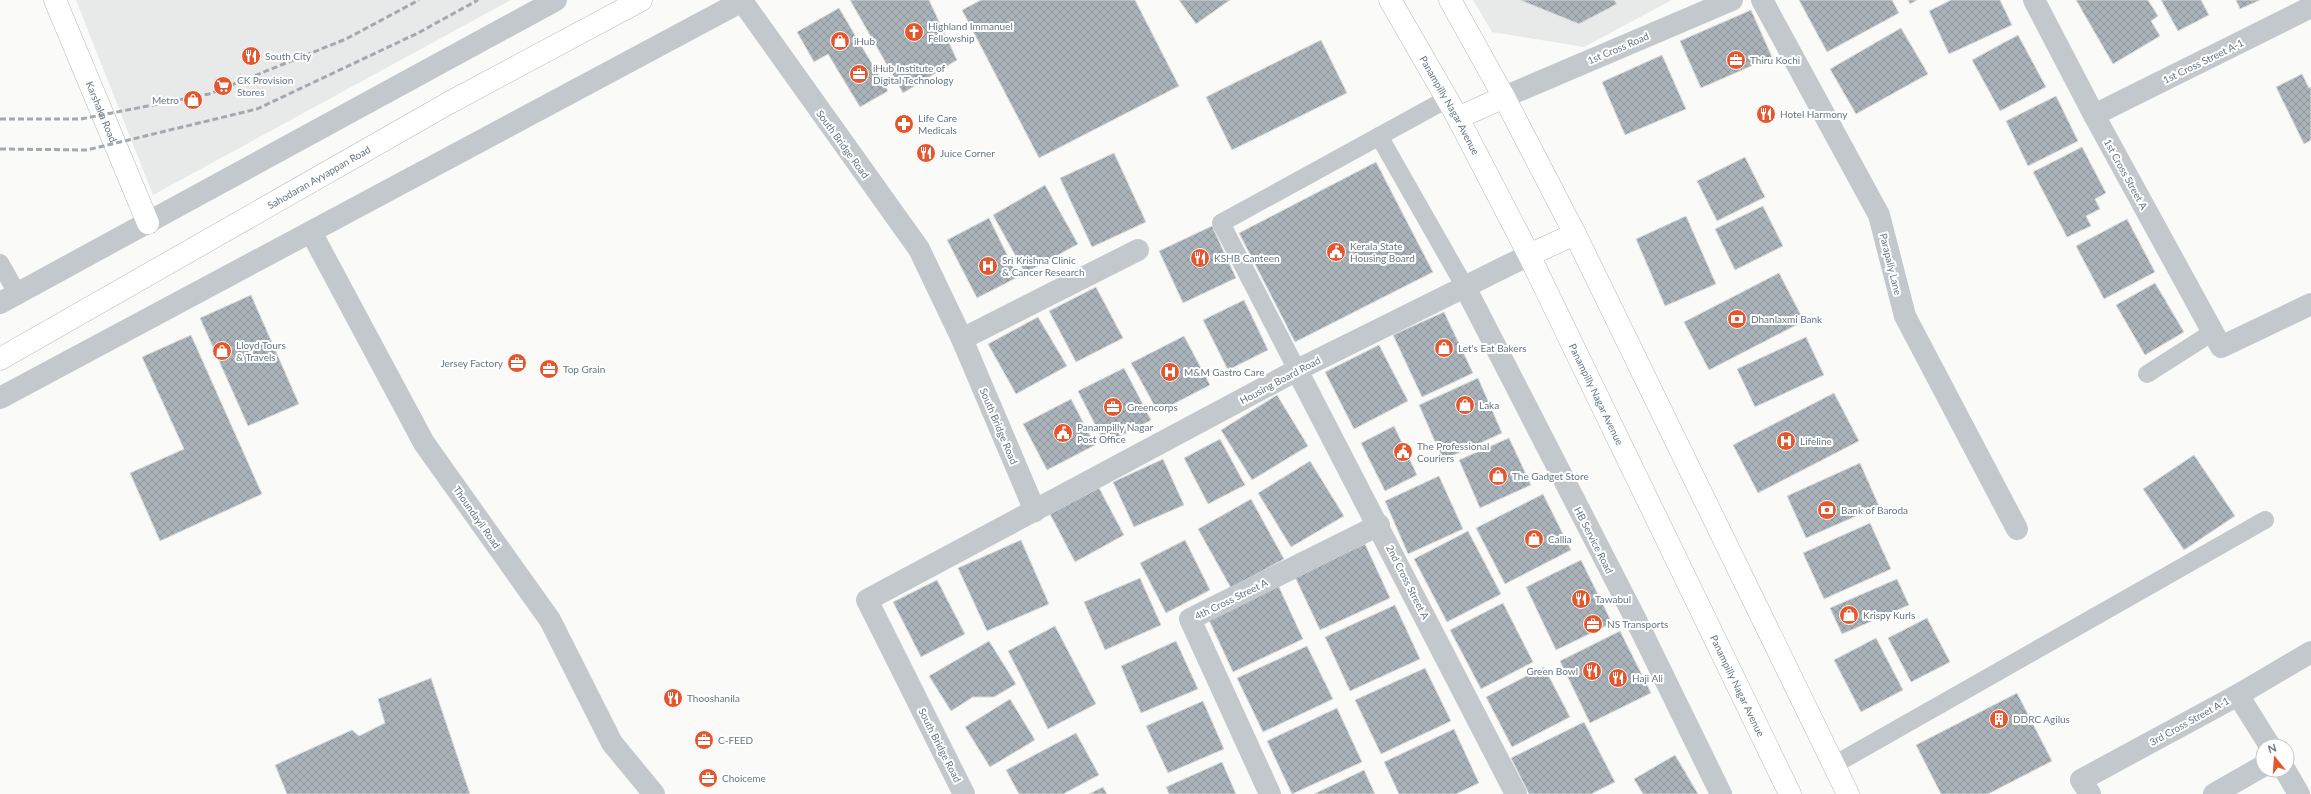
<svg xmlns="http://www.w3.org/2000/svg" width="2311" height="794" font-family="Lato,sans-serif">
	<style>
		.built { fill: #e8e9e9 }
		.building { fill: url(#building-cross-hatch); stroke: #dcdcda }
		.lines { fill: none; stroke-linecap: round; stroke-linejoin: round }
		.secondary-casing { stroke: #b3babf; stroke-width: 23 }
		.primary-casing { stroke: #b5babe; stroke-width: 23 }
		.lane { stroke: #c3c8cc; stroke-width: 18 }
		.street { stroke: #c3c8cc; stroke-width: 22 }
		.secondary { stroke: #fff; stroke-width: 22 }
		.primary { stroke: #fff; stroke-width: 22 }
		.rail { stroke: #a2aab0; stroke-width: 3; stroke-dasharray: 6 3; stroke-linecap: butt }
		.labels { text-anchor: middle; stroke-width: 4; stroke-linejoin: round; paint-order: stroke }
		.poi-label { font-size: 10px; fill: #657683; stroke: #fff; text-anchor: start }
		.street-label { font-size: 10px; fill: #657683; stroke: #fff }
	</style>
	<defs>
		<pattern id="building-cross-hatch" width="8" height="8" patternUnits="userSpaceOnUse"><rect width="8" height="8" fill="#aab3b9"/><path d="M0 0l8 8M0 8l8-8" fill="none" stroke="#8e969c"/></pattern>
	</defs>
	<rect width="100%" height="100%" fill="#fafaf8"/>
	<g class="built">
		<polygon points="76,0 511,0 153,195"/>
		<polygon points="1473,0 1672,0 1584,47 1492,32"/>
	</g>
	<g class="building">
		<polygon points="850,0 929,0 957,60 903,93"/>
		<polygon points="981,0 1135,0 1179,86 1039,158 962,10"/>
		<polygon points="1179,0 1230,0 1196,24"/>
		<polygon points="1520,0 1614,0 1617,4 1579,24"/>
		<polygon points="1799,0 1892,0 1899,13 1827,52"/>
		<polygon points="1908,0 1917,0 1910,4"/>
		<polygon points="1951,0 2000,0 2012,25 1949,54 1929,11"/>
		<polygon points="2076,0 2148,0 2158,16 2151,21 2160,36 2113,64"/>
		<polygon points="2161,0 2201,0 2209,15 2178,31"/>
		<polygon points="2236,0 2260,0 2240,9"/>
		<polygon points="839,8 888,91 860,107 828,54 814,62 797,32"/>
		<polygon points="1751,10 1772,57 1701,88 1680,41"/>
		<polygon points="1901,28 1928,74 1856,114 1830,69"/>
		<polygon points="2018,35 2046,87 2000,111 1972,60"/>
		<polygon points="1321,40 1347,93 1232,150 1206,97"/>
		<polygon points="1662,55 1686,109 1625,135 1602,82"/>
		<polygon points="2302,74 2309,88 2311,87 2311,140 2304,144 2276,87"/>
		<polygon points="2056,96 2078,141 2028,166 2006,121"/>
		<polygon points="2082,147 2106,193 2095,199 2100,209 2086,216 2091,226 2067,237 2033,172"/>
		<polygon points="1114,153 1146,222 1092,247 1060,178"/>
		<polygon points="1745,157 1765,197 1717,221 1697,181"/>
		<polygon points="1376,162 1433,272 1295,342 1239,233"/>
		<polygon points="1045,185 1078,244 1025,273 993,215"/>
		<polygon points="1763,206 1783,246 1735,270 1715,229"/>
		<polygon points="1686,216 1716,284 1665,306 1636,239"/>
		<polygon points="989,218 1018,277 977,298 947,240"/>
		<polygon points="2127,219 2155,272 2104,299 2076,246"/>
		<polygon points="1212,226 1236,278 1183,303 1159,251"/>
		<polygon points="1779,273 1804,321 1709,370 1684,322"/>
		<polygon points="2155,283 2184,332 2145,355 2116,305"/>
		<polygon points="1096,287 1123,338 1076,362 1049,311"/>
		<polygon points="251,295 299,404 248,426 200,318"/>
		<polygon points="1244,300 1268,350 1228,370 1203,320"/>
		<polygon points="1444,312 1473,373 1422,397 1393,335"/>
		<polygon points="1038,317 1067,366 1016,394 988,344"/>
		<polygon points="191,335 262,494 160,541 130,473 184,449 142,357"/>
		<polygon points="1184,336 1210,385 1158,412 1131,363"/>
		<polygon points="1806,337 1824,375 1755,407 1737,369"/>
		<polygon points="1379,345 1408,401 1354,429 1325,372"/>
		<polygon points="1124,368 1151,420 1105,444 1078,391"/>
		<polygon points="1478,378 1502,433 1443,460 1419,405"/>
		<polygon points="1834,393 1859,441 1758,493 1733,445"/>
		<polygon points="1277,395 1308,446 1252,480 1221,430"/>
		<polygon points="1071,399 1095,445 1047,470 1023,424"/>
		<polygon points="1394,426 1417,475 1385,491 1361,443"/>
		<polygon points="1509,438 1531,485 1480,508 1459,460"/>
		<polygon points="1220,439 1245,485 1208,504 1184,458"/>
		<polygon points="2194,455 2235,516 2184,550 2143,489"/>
		<polygon points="1163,459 1184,505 1134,527 1113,482"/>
		<polygon points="1310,461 1344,516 1291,547 1258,493"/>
		<polygon points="1860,463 1879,506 1806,538 1787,496"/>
		<polygon points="1439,476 1463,529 1408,554 1385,501"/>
		<polygon points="1099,488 1124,535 1075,562 1050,514"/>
		<polygon points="1543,494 1571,550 1505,584 1476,528"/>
		<polygon points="1251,499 1284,559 1231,588 1198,529"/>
		<polygon points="1870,523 1891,569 1824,599 1803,553"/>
		<polygon points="1468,531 1501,594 1447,622 1414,559"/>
		<polygon points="1021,540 1049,604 987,631 958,568"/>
		<polygon points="1185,540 1210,590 1166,613 1140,563"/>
		<polygon points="1365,544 1390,598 1320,630 1295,577"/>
		<polygon points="1581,560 1612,623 1556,650 1526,587"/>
		<polygon points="1140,578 1161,625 1105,650 1084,602"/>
		<polygon points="1897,579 1909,605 1842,634 1830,608"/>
		<polygon points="937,580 965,634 921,657 893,602"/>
		<polygon points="1278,585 1303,639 1233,672 1208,618"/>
		<polygon points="1503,603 1533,662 1481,689 1450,630"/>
		<polygon points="1395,605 1420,659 1350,691 1325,637"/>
		<polygon points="1927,618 1950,662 1911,682 1888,638"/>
		<polygon points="1055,626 1096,704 1048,729 1008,651"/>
		<polygon points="1620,631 1651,693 1590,723 1560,661"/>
		<polygon points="1876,638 1903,690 1861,712 1834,660"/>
		<polygon points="989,641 1016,684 994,697 973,697 951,711 929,676"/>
		<polygon points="1176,641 1198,689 1141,713 1121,666"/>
		<polygon points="1307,646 1333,699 1263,732 1237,678"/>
		<polygon points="1544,667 1570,717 1512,747 1486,697"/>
		<polygon points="1425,668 1451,721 1381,754 1355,700"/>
		<polygon points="431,678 470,794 287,794 275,765 352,730 359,736 385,723 378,699"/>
		<polygon points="2017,693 2052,761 1988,794 1941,794 1916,745"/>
		<polygon points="1010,699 1035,740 990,767 965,727"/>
		<polygon points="1203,701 1224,749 1168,773 1146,726"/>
		<polygon points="1337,708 1362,762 1292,794 1267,741"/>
		<polygon points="1584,722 1615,782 1591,794 1529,794 1511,758"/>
		<polygon points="1454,729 1479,783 1456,794 1399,794 1384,762"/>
		<polygon points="1076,733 1099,775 1063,794 1019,794 1006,770"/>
		<polygon points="1675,755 1698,794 1643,794 1634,779"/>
		<polygon points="1222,762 1236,794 1169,794 1166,787"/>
		<polygon points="1364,770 1375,794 1314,794"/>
		<polygon points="1103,787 1107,794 1089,794"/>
	</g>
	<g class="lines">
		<defs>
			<g id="secondary">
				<path id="s1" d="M55 0 148 223"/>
				<path id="s2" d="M1390 0 1458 118 1529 255 1790 794"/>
				<polyline points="1450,0 1504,97 1575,234 1848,794"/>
				<polyline points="1458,118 1504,97"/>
				<polyline points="1529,255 1575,234"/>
			</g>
			<g id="primary">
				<path id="s3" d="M0 359 447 104 641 0"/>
			</g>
		</defs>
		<use href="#secondary" class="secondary-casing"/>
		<use href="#primary" class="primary-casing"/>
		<g class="lane">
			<polyline points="1379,136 1465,287"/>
			<polyline points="0,263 17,293"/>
			<polyline points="1297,370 1221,223 1447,99"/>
			<polyline points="2147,374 2213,332"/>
			<polyline points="1832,766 2265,520"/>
		</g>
		<g class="street">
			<polyline points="1762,0 1879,215 1905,316 2017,529"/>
			<polyline points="2034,0 2094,115 2221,347 2311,304"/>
			<polyline points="742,1 919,249 962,339 1035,511"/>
			<polyline points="1504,97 1732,0"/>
			<polyline points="2094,115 2311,7"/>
			<polyline points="311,232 424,443 550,620 612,743 654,794"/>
			<polyline points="1465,287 1635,618 1721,794"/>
			<polyline points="0,303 556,0"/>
			<polyline points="962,339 1138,250"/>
			<polyline points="1297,370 1516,794"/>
			<polyline points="0,398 744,0"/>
			<polyline points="2238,695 2270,746"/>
			<polyline points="2285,770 2299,794"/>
			<polyline points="964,794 867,600 1297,370 1529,255"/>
			<polyline points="1270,794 1190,619 1379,525"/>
			<polyline points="2090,794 2081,780 2238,695 2311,652"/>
			<polyline points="2214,794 2263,766"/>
		</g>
		<use href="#secondary" class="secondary"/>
		<use href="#primary" class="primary"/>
		<g class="rail">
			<polyline points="0,119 81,119 209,94 346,39 419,0"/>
			<polyline points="0,149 87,150 257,109 418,33 478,0"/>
		</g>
	</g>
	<defs>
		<symbol id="church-disc" viewBox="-11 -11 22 22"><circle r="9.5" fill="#e4572e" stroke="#fff"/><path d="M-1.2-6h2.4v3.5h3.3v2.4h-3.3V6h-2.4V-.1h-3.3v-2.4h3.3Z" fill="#fff"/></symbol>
		<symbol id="shop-disc" viewBox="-11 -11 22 22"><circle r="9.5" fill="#e4572e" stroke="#fff"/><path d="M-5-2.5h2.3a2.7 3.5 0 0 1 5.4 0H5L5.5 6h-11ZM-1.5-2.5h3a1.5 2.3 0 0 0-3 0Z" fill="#fff"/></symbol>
		<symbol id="restaurant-disc" viewBox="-11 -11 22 22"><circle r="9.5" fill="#e4572e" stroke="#fff"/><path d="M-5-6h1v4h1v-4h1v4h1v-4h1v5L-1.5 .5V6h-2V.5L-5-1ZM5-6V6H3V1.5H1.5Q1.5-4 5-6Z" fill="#fff"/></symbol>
		<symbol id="office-disc" viewBox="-11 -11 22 22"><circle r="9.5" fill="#e4572e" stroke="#fff"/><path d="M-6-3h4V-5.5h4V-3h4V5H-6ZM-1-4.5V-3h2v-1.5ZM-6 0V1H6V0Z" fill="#fff"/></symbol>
		<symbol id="supermarket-disc" viewBox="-11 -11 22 22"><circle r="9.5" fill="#e4572e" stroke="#fff"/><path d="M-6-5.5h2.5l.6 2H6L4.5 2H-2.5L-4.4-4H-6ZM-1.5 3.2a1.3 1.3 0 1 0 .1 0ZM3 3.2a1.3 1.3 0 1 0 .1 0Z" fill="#fff"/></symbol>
		<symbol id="pharmacy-disc" viewBox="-11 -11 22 22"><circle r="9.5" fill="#e4572e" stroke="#fff"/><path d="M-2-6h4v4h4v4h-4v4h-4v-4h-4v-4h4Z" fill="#fff"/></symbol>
		<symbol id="civic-disc" viewBox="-11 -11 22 22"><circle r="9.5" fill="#e4572e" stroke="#fff"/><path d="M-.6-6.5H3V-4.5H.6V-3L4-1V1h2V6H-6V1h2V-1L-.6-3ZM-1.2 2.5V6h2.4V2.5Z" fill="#fff"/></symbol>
		<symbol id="hospital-disc" viewBox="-11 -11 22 22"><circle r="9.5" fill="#e4572e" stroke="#fff"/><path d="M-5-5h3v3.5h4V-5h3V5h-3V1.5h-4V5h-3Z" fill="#fff"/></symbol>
		<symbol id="bank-disc" viewBox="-11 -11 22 22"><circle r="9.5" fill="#e4572e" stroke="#fff"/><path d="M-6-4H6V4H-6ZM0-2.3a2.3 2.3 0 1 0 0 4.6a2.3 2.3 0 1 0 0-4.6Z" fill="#fff"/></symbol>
		<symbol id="building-disc" viewBox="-11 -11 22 22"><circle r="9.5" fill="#e4572e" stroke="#fff"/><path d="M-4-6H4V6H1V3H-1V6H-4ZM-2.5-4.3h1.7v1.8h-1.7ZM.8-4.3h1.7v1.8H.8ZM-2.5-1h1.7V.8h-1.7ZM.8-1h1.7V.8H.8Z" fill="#fff"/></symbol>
	</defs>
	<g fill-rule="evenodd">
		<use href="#church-disc" x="903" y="21" width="22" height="22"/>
		<use href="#shop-disc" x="829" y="30" width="22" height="22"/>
		<use href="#restaurant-disc" x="240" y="45" width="22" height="22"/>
		<use href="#office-disc" x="1725" y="49" width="22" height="22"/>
		<use href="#office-disc" x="848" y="63" width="22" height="22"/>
		<use href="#supermarket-disc" x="212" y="75" width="22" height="22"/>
		<use href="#shop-disc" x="182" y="89" width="22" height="22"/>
		<use href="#restaurant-disc" x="1755" y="103" width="22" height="22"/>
		<use href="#pharmacy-disc" x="893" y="113" width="22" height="22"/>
		<use href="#restaurant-disc" x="915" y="142" width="22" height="22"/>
		<use href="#civic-disc" x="1325" y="241" width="22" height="22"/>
		<use href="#restaurant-disc" x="1189" y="247" width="22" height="22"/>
		<use href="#hospital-disc" x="977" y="255" width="22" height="22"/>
		<use href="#bank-disc" x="1726" y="308" width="22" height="22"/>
		<use href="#shop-disc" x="1433" y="337" width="22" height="22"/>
		<use href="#shop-disc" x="211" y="340" width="22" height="22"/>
		<use href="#office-disc" x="506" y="352" width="22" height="22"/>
		<use href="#office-disc" x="538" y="358" width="22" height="22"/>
		<use href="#hospital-disc" x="1159" y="361" width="22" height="22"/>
		<use href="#shop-disc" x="1454" y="394" width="22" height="22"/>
		<use href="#office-disc" x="1102" y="396" width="22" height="22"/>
		<use href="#civic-disc" x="1052" y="422" width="22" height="22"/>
		<use href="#hospital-disc" x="1775" y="430" width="22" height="22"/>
		<use href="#civic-disc" x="1392" y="441" width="22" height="22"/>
		<use href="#shop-disc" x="1487" y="465" width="22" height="22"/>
		<use href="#bank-disc" x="1816" y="499" width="22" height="22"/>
		<use href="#shop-disc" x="1523" y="528" width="22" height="22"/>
		<use href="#restaurant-disc" x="1570" y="588" width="22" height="22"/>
		<use href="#shop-disc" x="1838" y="604" width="22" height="22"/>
		<use href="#office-disc" x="1582" y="613" width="22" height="22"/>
		<use href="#restaurant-disc" x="1581" y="660" width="22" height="22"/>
		<use href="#restaurant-disc" x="1607" y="667" width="22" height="22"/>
		<use href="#restaurant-disc" x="662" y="687" width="22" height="22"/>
		<use href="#building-disc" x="1988" y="708" width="22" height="22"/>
		<use href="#office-disc" x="693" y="729" width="22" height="22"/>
		<use href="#office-disc" x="697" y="767" width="22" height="22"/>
	</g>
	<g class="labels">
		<g class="poi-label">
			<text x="928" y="30">Highland Immanuel<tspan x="928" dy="12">Fellowship</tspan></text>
			<text x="854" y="45">iHub</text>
			<text x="265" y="60">South City</text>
			<text x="1750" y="64">Thiru Kochi</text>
			<text x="873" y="72">iHub Institute of<tspan x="873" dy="12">Digital Technology</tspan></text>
			<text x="237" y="84">CK Provision<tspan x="237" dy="12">Stores</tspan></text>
			<text x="179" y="104" text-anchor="end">Metro</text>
			<text x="1780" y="118">Hotel Harmony</text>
			<text x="918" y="122">Life Care<tspan x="918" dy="12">Medicals</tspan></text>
			<text x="940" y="157">Juice Corner</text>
			<text x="1350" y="250">Kerala State<tspan x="1350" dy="12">Housing Board</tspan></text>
			<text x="1214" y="262">KSHB Canteen</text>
			<text x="1002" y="264">Sri Krishna Clinic<tspan x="1002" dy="12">&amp; Cancer Research</tspan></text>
			<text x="1751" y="323">Dhanlaxmi Bank</text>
			<text x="236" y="349">Lloyd Tours<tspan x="236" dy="12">&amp; Travels</tspan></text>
			<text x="1458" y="352">Let's Eat Bakers</text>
			<text x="503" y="367" text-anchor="end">Jersey Factory</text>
			<text x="563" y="373">Top Grain</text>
			<text x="1184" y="376">M&amp;M Gastro Care</text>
			<text x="1479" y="409">Laka</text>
			<text x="1127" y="411">Greencorps</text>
			<text x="1077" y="431">Panampilly Nagar<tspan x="1077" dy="12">Post Office</tspan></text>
			<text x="1800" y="445">Lifeline</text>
			<text x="1417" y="450">The Professional<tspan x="1417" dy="12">Couriers</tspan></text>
			<text x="1512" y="480">The Gadget Store</text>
			<text x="1841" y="514">Bank of Baroda</text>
			<text x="1548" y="543">Callia</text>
			<text x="1595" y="603">Tawabul</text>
			<text x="1863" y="619">Krispy Kurls</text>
			<text x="1607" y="628">NS Transports</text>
			<text x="1578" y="675" text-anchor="end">Green Bowl</text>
			<text x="1632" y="682">Haji Ali</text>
			<text x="687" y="702">Thooshanila</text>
			<text x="2013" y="723">DDRC Agilus</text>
			<text x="718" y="744">C-FEED</text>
			<text x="722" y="782">Choiceme</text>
		</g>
		<g class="street-label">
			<text transform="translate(1618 48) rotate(-23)" y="4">1st Cross Road</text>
			<text transform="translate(2203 61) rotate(-26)" y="4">1st Cross Street A-1</text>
			<text dy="4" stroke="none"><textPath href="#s2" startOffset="121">Panampilly Nagar Avenue</textPath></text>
			<text dy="4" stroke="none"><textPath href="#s1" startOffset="121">Karshaka Road</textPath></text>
			<text transform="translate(843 144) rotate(54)" y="4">South Bridge Road</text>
			<text transform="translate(2126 174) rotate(61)" y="4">1st Cross Street A</text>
			<text dy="4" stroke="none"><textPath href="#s3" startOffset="367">Sahodaran Ayyappan Road</textPath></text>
			<text transform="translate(1891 264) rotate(76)" y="4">Parapally Lane</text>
			<text transform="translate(1280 380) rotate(-28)" y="4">Housing Board Road</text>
			<text dy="4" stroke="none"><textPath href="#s2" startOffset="445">Panampilly Nagar Avenue</textPath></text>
			<text transform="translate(999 426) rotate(67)" y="4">South Bridge Road</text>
			<text transform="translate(477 517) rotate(55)" y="4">Thoundayil Road</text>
			<text transform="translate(1594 540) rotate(63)" y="4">HB Service Road</text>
			<text transform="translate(1408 582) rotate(63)" y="4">2nd Cross Street A</text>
			<text transform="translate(1231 599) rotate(-26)" y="4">4th Cross Street A</text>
			<text dy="4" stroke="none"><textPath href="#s2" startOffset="769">Panampilly Nagar Avenue</textPath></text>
			<text transform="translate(2189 721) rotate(-29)" y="4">3rd Cross Street A-1</text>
			<text transform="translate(940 745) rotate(63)" y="4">South Bridge Road</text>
		</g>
	</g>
	<g transform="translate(2275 758) rotate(343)"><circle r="19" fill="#ffffff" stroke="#c1c8cd"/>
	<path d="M0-3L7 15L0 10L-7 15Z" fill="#e4572e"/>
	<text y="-6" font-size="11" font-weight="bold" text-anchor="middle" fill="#657683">N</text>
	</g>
</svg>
